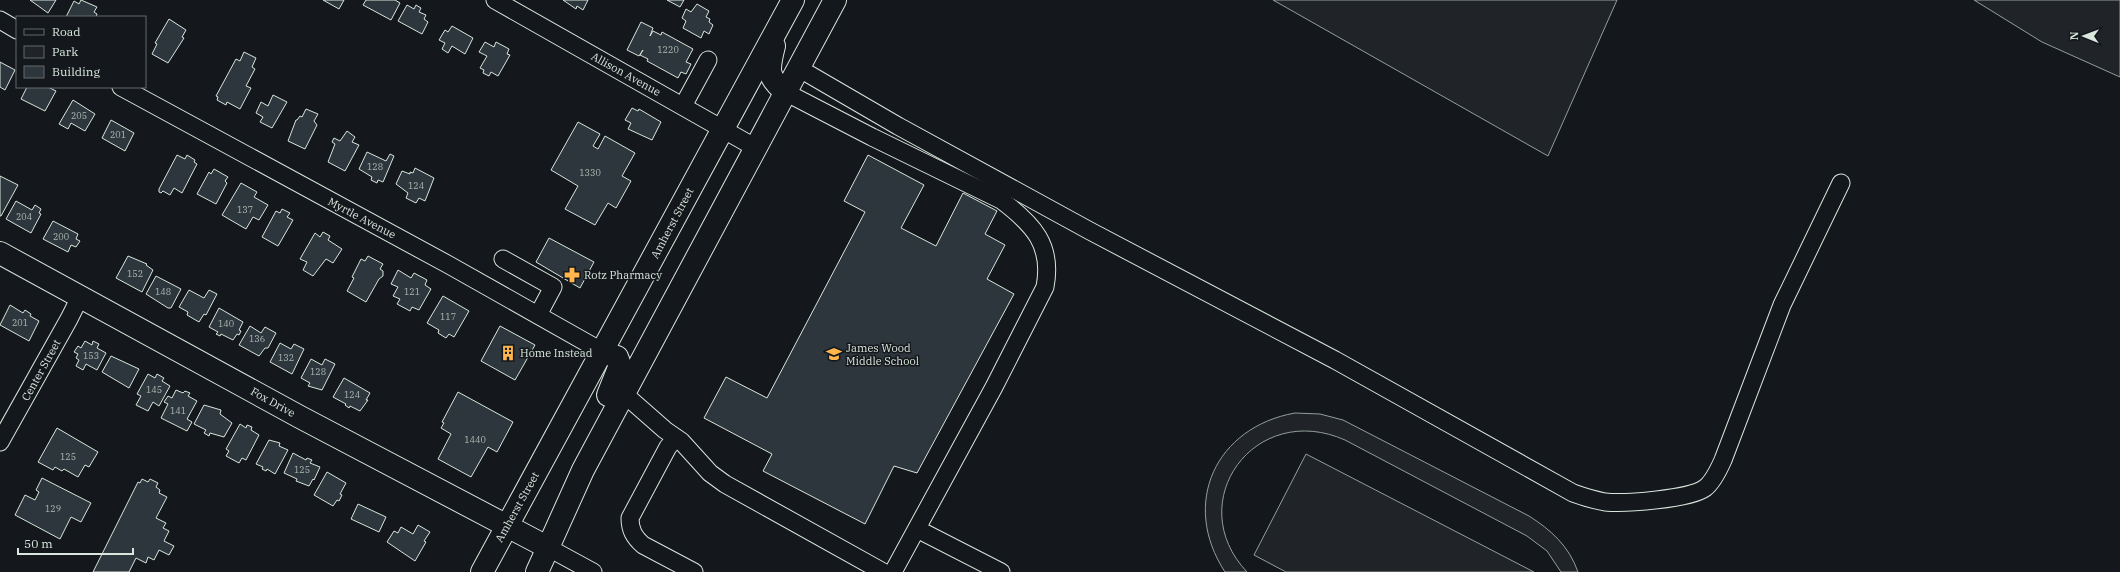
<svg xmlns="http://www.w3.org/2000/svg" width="2120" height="572" font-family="'IBM Plex Serif',serif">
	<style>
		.green { fill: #202428; stroke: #939e99 }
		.building { fill: #2c363c; stroke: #d8e6dc }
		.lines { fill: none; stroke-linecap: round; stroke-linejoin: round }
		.minor-casing { stroke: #d8e6dc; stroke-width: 19 }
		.major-casing { stroke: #d8e6dc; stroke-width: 24 }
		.minor { stroke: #14181c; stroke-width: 17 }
		.major { stroke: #14181c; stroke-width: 22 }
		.labels { text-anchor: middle; stroke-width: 3; stroke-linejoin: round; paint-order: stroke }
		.number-label { font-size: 9px; fill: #adbab4 }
		.street-label { font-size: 11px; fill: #d8e6dc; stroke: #14181c }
		.poi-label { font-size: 11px; fill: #d8e6dc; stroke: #14181c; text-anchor: start }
	</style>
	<rect width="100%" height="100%" fill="#14181c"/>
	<g class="green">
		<polygon points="1273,0 1617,0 1548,156"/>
		<polygon points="1974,0 2120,0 2120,77 2042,42"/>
		<path d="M1295 413 1320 414 1343 420 1529 516C1551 530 1569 546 1578 572H1561L1547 551 1527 536 1345 440C1255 400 1181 502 1247 572H1225C1180 503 1216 427 1295 413Z"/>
		<polygon points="1306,454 1534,572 1286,572 1254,555"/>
	</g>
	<g class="building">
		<polygon points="30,0 56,0 48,13"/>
		<polygon points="81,0 97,7 94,12 97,14 96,17 66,17 74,1 79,4"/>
		<polygon points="323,0 344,0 339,9"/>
		<polygon points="366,0 395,0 400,3 391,20 363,5"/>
		<polygon points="563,0 588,0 583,10 577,6 576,9"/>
		<polygon points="667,0 684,0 680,7"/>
		<polygon points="697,4 709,11 706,17 710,19 709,22 713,25 709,34 704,31 701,38 683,28 686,21 682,18 686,9 691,12"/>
		<polygon points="407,5 414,9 416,5 421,8 419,12 426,15 424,19 428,22 422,34 398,21"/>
		<polygon points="169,19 186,30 182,37 184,38 168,63 152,54 157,44 155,43"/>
		<polygon points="641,22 653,28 650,36 653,31 661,35 662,32 693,49 686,62 691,64 686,74 681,72 678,78 647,61 648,59 640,55 643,50 639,56 627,50"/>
		<polygon points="452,26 473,38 465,54 452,46 448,53 442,49 445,43 439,40 445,30 448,32"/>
		<polygon points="485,42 494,47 496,42 509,49 507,54 510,55 498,76 491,72 489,76 483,73 484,70 480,68 487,56 479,52"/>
		<polygon points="244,52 256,58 252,67 255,69 246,86 251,88 240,109 227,102 226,105 217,100 218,97 216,96 236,59 240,61"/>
		<polygon points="0,62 15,70 5,90 0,87"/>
		<polygon points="27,87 48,87 56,91 45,111 21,99"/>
		<polygon points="273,95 287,102 272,128 260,122 263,117 256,113 261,102 268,106"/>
		<polygon points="73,100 95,114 85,131 71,123 68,129 59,124"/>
		<polygon points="632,108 638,111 639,109 661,122 652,140 628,129 631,123 625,120"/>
		<polygon points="306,109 318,114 314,121 317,125 305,149 288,141 296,120 297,120 300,116 302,117"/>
		<polygon points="111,120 134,133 125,151 102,138"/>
		<polygon points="578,122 600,134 593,146 598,149 605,136 635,153 622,176 631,181 616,208 608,203 595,225 565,209 578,186 551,170"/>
		<polygon points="347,131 355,137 352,142 359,145 345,171 328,162 335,144 332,142 334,138 340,141"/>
		<polygon points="367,152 386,161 390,154 394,156 383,182 378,180 377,183 371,180 372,177 359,169"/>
		<polygon points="177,155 185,159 187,155 195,160 194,162 197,164 182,193 174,188 170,195 163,191 161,193 159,192 159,189"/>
		<polygon points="868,155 924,185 901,228 936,246 963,193 997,211 985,234 1005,245 987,279 1014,294 917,473 894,466 865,524 763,471 772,454 704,418 726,377 767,398 865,212 844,201"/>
		<polygon points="415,168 434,178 425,201 419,198 416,203 406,198 408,193 396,184 402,171 410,174 410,172 413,173"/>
		<polygon points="214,169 228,177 225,181 227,183 216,204 197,194 209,172 211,174"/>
		<polygon points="0,176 18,185 1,216 0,216"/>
		<polygon points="241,183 257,192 254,197 268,205 259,220 253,217 246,229 222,215"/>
		<polygon points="16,201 32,210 35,205 41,209 39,213 41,214 31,233 6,219"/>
		<polygon points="282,209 290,213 287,217 293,220 278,246 262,237 276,211 280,213"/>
		<polygon points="53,221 78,234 76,239 80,241 76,247 71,245 68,252 43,239"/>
		<polygon points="323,232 330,236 328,240 342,249 333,263 326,259 313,276 303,270 307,262 300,259 315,233 320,237"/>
		<polygon points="549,238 594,262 580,288 536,262"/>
		<polygon points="128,256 147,264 146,265 153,270 142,292 116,278"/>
		<polygon points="368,256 383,264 380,269 383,271 383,276 379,279 366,302 347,291 354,278 352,277 361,259 365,261"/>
		<polygon points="398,270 411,278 414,273 427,280 425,285 431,289 419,310 412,307 410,311 397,304 400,299 393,296 398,287 391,284"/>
		<polygon points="156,276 181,289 171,308 168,308 146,294"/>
		<polygon points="189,290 204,298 209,290 217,294 206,315 204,314 199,322 187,315 188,312 179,307"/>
		<polygon points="443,296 469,311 454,337 449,334 446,338 438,333 439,330 427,323"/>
		<polygon points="10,305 23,313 25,310 31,314 30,316 39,321 29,341 0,325"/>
		<polygon points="219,308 243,322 239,330 241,331 239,335 237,334 233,340 221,334 220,336 216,334 218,332 209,327"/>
		<polygon points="250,326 261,333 265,327 276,333 268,348 265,348 259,356 239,345"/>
		<polygon points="500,326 535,345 515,380 481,361"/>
		<polygon points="85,341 92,345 93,341 99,344 97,348 106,353 97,370 86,364 83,370 76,366 79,360 76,358 78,354 74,352 78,346 81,348"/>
		<polygon points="280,343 291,349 294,344 304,349 292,374 270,362"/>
		<polygon points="111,356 139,369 129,388 102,372"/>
		<polygon points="311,359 322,365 325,359 335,364 322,390 308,386 310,383 301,378"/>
		<polygon points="148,374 155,378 157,374 164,378 162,381 170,386 159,406 153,402 148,411 136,405 141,396 137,394"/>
		<polygon points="344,378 370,393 366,400 368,400 360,411 350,406 349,408 345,405 346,404 333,397"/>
		<polygon points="176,390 183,393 185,391 190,393 188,396 197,401 187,419 192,422 187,431 161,418 168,404 164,402 168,396 172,398"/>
		<polygon points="458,392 513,422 497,452 488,447 471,477 438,459 451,434 441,428 444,423 442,422"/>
		<polygon points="204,405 221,410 220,414 232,423 224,437 210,433 209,436 204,433 206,430 194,424"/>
		<polygon points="240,424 246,428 247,425 252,427 251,430 259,435 246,460 242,458 239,463 226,456 229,451 226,449"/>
		<polygon points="57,428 98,452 89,467 85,465 78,477 64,469 62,471 55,467 53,470 38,462"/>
		<polygon points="269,440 280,443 279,446 288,450 275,474 267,469 266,471 262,469 263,467 256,464"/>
		<polygon points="293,453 306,460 307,458 312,460 310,463 320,467 314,480 313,479 309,486 296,481 297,479 284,473"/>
		<polygon points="327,472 346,483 340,494 342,495 339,501 337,500 333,506 314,495"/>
		<polygon points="42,478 91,503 81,522 71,517 60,539 15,515 25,495 35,500 39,492 36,490"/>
		<polygon points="142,479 148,482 150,479 158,483 156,487 160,490 159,493 167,497 156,518 166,523 163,528 169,531 164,541 174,546 169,555 159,550 154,560 148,557 146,563 136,558 129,572 93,572 138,482 140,483"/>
		<polygon points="358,504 386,517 379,532 351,519"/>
		<polygon points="418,525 430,532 424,541 426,542 415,561 387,542 394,531 398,533 401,527 413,534"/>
	</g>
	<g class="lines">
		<defs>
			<g id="minor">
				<polyline points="495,0 756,148"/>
				<polyline points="0,20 17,30"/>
				<path d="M800 69 898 126 1090 231 1335 360 1573 493C1584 497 1594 500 1605 502 1625 504 1690 499 1705 488 1713 482 1719 469 1723 460L1782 305 1841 183"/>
				<polyline points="121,87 449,265 603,352"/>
				<path d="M787 93 872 137 1001 200C1033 224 1053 245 1045 287L994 387 893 572"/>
				<polyline points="683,106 708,60"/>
				<polyline points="503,259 553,287 538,315"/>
				<polyline points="624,394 665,430 681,441 710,473 725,484 883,572"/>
				<path d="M676 438 668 447 630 518C630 530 634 537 643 545L694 572"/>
				<polyline points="0,442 69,319 80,297"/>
				<polyline points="917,529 1001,572"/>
				<polyline points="547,547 593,572"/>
			</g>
			<g id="major">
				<path d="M774 46C768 70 766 77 787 93"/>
				<polyline points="0,253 300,417 547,547"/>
				<polyline points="603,352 617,357 620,365 608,395"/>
				<polyline points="482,572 793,0"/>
				<polyline points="537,572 583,470 835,0"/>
			</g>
		</defs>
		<use href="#minor" class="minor-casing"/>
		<use href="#major" class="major-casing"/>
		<use href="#minor" class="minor"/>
		<use href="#major" class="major"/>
	</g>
	<defs>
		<symbol id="pharmacy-bare" viewBox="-9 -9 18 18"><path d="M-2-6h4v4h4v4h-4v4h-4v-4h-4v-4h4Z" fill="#ffb74d" stroke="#14181c" stroke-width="2.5" paint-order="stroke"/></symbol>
		<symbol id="building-bare" viewBox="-9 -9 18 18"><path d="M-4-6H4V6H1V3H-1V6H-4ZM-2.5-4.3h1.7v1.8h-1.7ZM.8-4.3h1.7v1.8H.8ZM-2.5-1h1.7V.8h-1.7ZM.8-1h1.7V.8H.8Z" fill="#ffb74d" stroke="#14181c" stroke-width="2.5" paint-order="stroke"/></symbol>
		<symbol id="school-bare" viewBox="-9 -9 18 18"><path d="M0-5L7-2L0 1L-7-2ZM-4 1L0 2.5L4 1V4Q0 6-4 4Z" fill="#ffb74d" stroke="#14181c" stroke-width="2.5" paint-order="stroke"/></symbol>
	</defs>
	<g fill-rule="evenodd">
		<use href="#pharmacy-bare" x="561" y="264" width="22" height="22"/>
		<use href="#building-bare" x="497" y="342" width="22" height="22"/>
		<use href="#school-bare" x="823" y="343" width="22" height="22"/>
	</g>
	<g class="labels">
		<g class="number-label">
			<text x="668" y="53">1220</text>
			<text x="79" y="119">205</text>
			<text x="118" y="138">201</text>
			<text x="375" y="170">128</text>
			<text x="590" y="176">1330</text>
			<text x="416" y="189">124</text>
			<text x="245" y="213">137</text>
			<text x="24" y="220">204</text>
			<text x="61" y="240">200</text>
			<text x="135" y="277">152</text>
			<text x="163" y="295">148</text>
			<text x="412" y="295">121</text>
			<text x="448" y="320">117</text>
			<text x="20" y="326">201</text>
			<text x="226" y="327">140</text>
			<text x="257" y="342">136</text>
			<text x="91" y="359">153</text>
			<text x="286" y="361">132</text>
			<text x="318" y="375">128</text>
			<text x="154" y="393">145</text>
			<text x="352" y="398">124</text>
			<text x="178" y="414">141</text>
			<text x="475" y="443">1440</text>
			<text x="68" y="460">125</text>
			<text x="302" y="473">125</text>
			<text x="53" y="512">129</text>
		</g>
		<g class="street-label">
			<text transform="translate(626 74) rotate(29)" y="4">Allison Avenue</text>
			<text transform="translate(362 218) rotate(28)" y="4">Myrtle Avenue</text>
			<text transform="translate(672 223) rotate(-62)" y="4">Amherst Street</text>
			<text transform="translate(41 370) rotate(-61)" y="4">Center Street</text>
			<text transform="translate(273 402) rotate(29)" y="4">Fox Drive</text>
			<text transform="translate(517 507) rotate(-61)" y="4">Amherst Street</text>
		</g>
		<g class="poi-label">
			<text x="584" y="279">Rotz Pharmacy</text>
			<text x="846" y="352">James Wood<tspan x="846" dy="13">Middle School</tspan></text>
			<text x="520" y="357">Home Instead</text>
		</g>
	</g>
	<rect x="16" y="16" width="130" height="72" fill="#14181c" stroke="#626a69"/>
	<rect x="24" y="29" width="20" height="6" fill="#14181c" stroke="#626a69"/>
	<text x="52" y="36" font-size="12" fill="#d8e6dc">Road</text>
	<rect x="24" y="46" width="20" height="12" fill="#202428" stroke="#626a69"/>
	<text x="52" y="56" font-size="12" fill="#d8e6dc">Park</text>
	<rect x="24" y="66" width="20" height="12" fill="#2c363c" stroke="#626a69"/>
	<text x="52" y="76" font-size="12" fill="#d8e6dc">Building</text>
	<g transform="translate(2084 36) rotate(271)" stroke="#14181c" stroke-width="3" paint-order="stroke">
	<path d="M0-3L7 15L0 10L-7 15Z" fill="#d8e6dc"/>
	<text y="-6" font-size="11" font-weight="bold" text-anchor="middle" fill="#d8e6dc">N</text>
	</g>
	<path d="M18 548v6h115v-6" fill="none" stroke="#d8e6dc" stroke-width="2"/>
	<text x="24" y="548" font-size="12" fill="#d8e6dc" stroke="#14181c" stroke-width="3" paint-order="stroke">50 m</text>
</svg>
